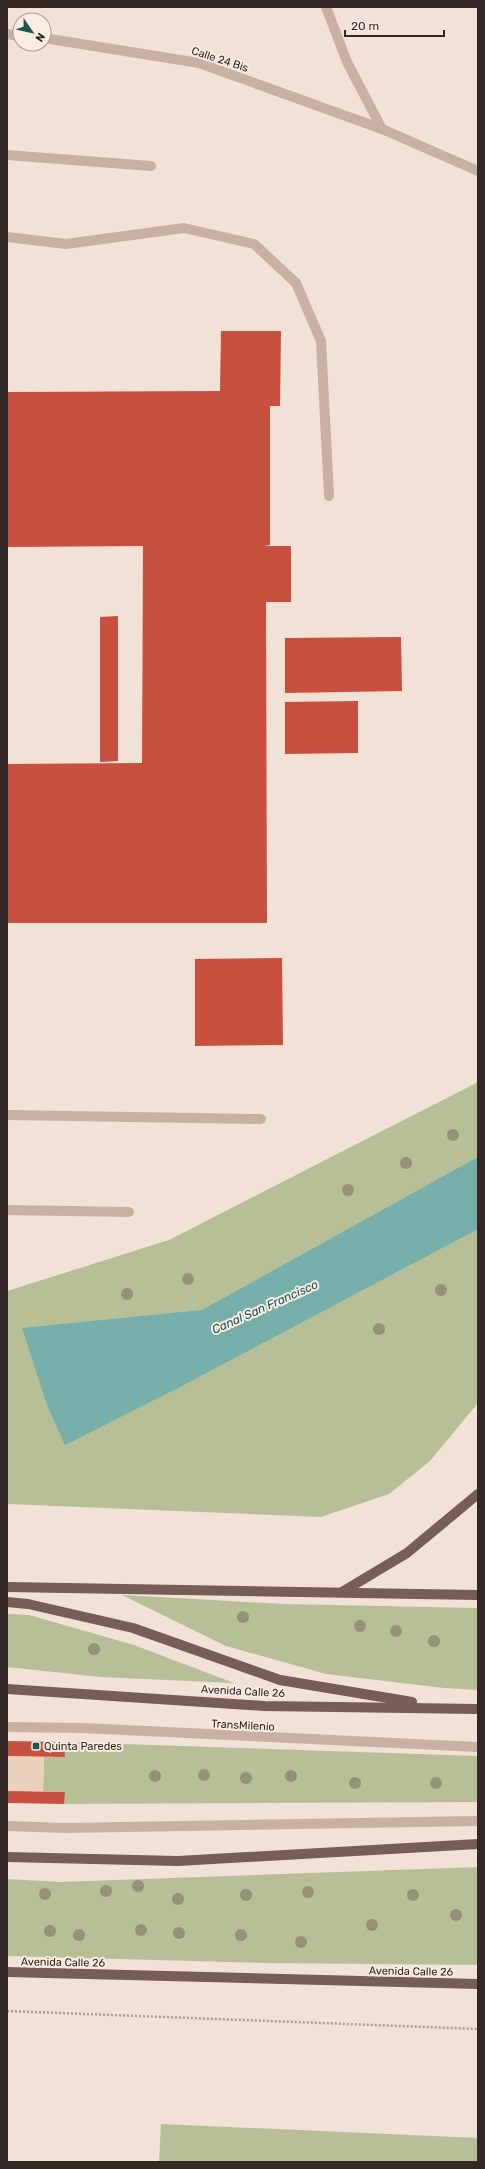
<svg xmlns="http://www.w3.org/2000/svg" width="485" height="2169" font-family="Rubik,sans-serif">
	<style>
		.green { fill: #b7bf97 }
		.plaza { fill: #e9d1bd }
		.water { fill: #76aea9 }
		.building { fill: #c7503f }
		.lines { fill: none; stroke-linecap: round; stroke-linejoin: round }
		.path { stroke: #b4998d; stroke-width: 2.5; stroke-dasharray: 2 2; stroke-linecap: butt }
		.service { stroke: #c8b0a3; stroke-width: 10 }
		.minor { stroke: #c8b0a3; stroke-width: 10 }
		.primary { stroke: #765d56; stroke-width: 10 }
		.tree { fill: #949277 }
		.poi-dot { fill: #1b5552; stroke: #f9ece3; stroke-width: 1.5 }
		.labels { text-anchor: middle; stroke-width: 4; stroke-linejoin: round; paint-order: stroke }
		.street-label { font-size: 11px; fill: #332825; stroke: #f9ece3 }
		.poi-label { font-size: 11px; fill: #332825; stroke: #f9ece3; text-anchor: start }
		.water-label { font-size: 12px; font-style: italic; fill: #1b5552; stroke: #f9ece3 }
	</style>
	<rect width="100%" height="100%" fill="#f1e1d7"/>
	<g class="green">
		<polygon points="478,1082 478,1403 430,1461 389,1494 321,1517 7,1504 7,1291 169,1240"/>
		<polygon points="122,1595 284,1604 478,1608 478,1690 444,1688 326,1674 226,1646"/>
		<polygon points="7,1614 29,1615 134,1645 234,1683 100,1677 7,1667"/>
		<polygon points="64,1742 478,1756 478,1802 64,1804 64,1792 43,1791 44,1757 64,1757"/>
		<polygon points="478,1867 478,1965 263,1963 7,1956 7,1879 60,1882"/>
		<polygon points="161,2124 478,2138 478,2162 159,2162"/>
	</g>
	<polygon class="plaza" points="7,1756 44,1757 43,1791 7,1791"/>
	<polygon class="water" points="478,1157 478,1229 178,1388 65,1445 47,1405 22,1328 202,1310"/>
	<g class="building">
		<polygon points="221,331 281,331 280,406 270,406 270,545 264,546 291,546 291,602 266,602 267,923 7,923 7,764 142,763 143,546 7,547 7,392 220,391"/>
		<polygon points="118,616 118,761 100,762 100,617"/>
		<polygon points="401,637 402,691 285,693 285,638"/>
		<polygon points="358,701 358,753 285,754 285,702"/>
		<polygon points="282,958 283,1045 195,1046 195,959"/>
		<polygon points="7,1741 64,1742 65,1757 7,1756"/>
		<polygon points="7,1791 65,1792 64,1804 7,1803"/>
	</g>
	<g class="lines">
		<polyline class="path" points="7,2011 478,2029"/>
		<g class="service">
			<polyline points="7,155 151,166"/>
			<polyline points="7,237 66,244 184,228 254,244 296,283 321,341 329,496"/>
			<polyline points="7,1115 261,1119"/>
			<polyline points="7,1210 129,1212"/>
			<polyline points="7,1727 82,1728 478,1747"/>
			<polyline points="7,1826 65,1828 478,1821"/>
		</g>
		<g class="minor">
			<polyline points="326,7 347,62 382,129"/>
			<polyline points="7,34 20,36"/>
			<polyline points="44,38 199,63 382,129 478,171"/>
		</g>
		<g class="primary">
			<polyline points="7,1587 478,1595"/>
			<polyline points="342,1592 407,1553 478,1494"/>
			<polyline points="7,1602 28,1604 133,1628 280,1680 412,1702"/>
			<polyline points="7,1689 264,1706 478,1709"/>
			<polyline points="7,1857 178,1861 478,1844"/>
			<polyline points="7,1972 478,1984"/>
		</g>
	</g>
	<g class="tree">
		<circle cx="453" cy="1135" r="6"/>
		<circle cx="406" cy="1163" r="6"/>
		<circle cx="348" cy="1190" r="6"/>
		<circle cx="188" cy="1279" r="6"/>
		<circle cx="441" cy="1290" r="6"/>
		<circle cx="127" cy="1294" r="6"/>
		<circle cx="379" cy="1329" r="6"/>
		<circle cx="243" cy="1617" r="6"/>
		<circle cx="360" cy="1626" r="6"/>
		<circle cx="396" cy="1631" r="6"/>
		<circle cx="434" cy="1641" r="6"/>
		<circle cx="94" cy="1649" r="6"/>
		<circle cx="204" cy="1775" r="6"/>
		<circle cx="155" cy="1776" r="6"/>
		<circle cx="291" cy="1776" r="6"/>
		<circle cx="246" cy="1778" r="6"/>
		<circle cx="355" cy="1783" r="6"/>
		<circle cx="436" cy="1783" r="6"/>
		<circle cx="138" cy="1886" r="6"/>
		<circle cx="106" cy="1891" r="6"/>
		<circle cx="308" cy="1892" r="6"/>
		<circle cx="45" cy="1894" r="6"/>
		<circle cx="246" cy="1895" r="6"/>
		<circle cx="413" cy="1895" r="6"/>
		<circle cx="178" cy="1899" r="6"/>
		<circle cx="456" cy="1915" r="6"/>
		<circle cx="372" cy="1925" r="6"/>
		<circle cx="141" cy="1930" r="6"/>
		<circle cx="50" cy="1931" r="6"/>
		<circle cx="179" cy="1933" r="6"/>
		<circle cx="79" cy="1935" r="6"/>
		<circle cx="241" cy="1935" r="6"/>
		<circle cx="301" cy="1942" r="6"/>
	</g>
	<rect class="poi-dot" x="32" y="1742" width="8" height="8" rx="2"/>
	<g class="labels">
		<g class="street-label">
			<text transform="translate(220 59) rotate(18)" y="4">Calle 24 Bis</text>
			<text transform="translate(243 1691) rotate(3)" y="4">Avenida Calle 26</text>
			<text transform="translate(243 1725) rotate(3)" y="4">TransMilenio</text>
			<text transform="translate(63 1962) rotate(1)" y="4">Avenida Calle 26</text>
			<text transform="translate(411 1971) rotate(1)" y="4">Avenida Calle 26</text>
		</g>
		<g class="poi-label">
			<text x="44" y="1750">Quinta Paredes</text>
		</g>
		<g class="water-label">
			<text transform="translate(265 1307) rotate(-24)" y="4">Canal San Francisco</text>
		</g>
	</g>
	<rect width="485" height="2169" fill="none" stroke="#332825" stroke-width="16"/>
	<g transform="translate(32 32) rotate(124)"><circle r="19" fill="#f9ece3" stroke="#aa9e97"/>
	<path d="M0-3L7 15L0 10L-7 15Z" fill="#1b5552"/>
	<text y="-6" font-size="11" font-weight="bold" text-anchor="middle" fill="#332825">N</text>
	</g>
	<path d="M345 30v6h99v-6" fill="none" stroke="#332825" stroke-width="2"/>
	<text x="351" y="30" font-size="12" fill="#332825" stroke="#f9ece3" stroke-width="3" paint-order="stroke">20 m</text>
</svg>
